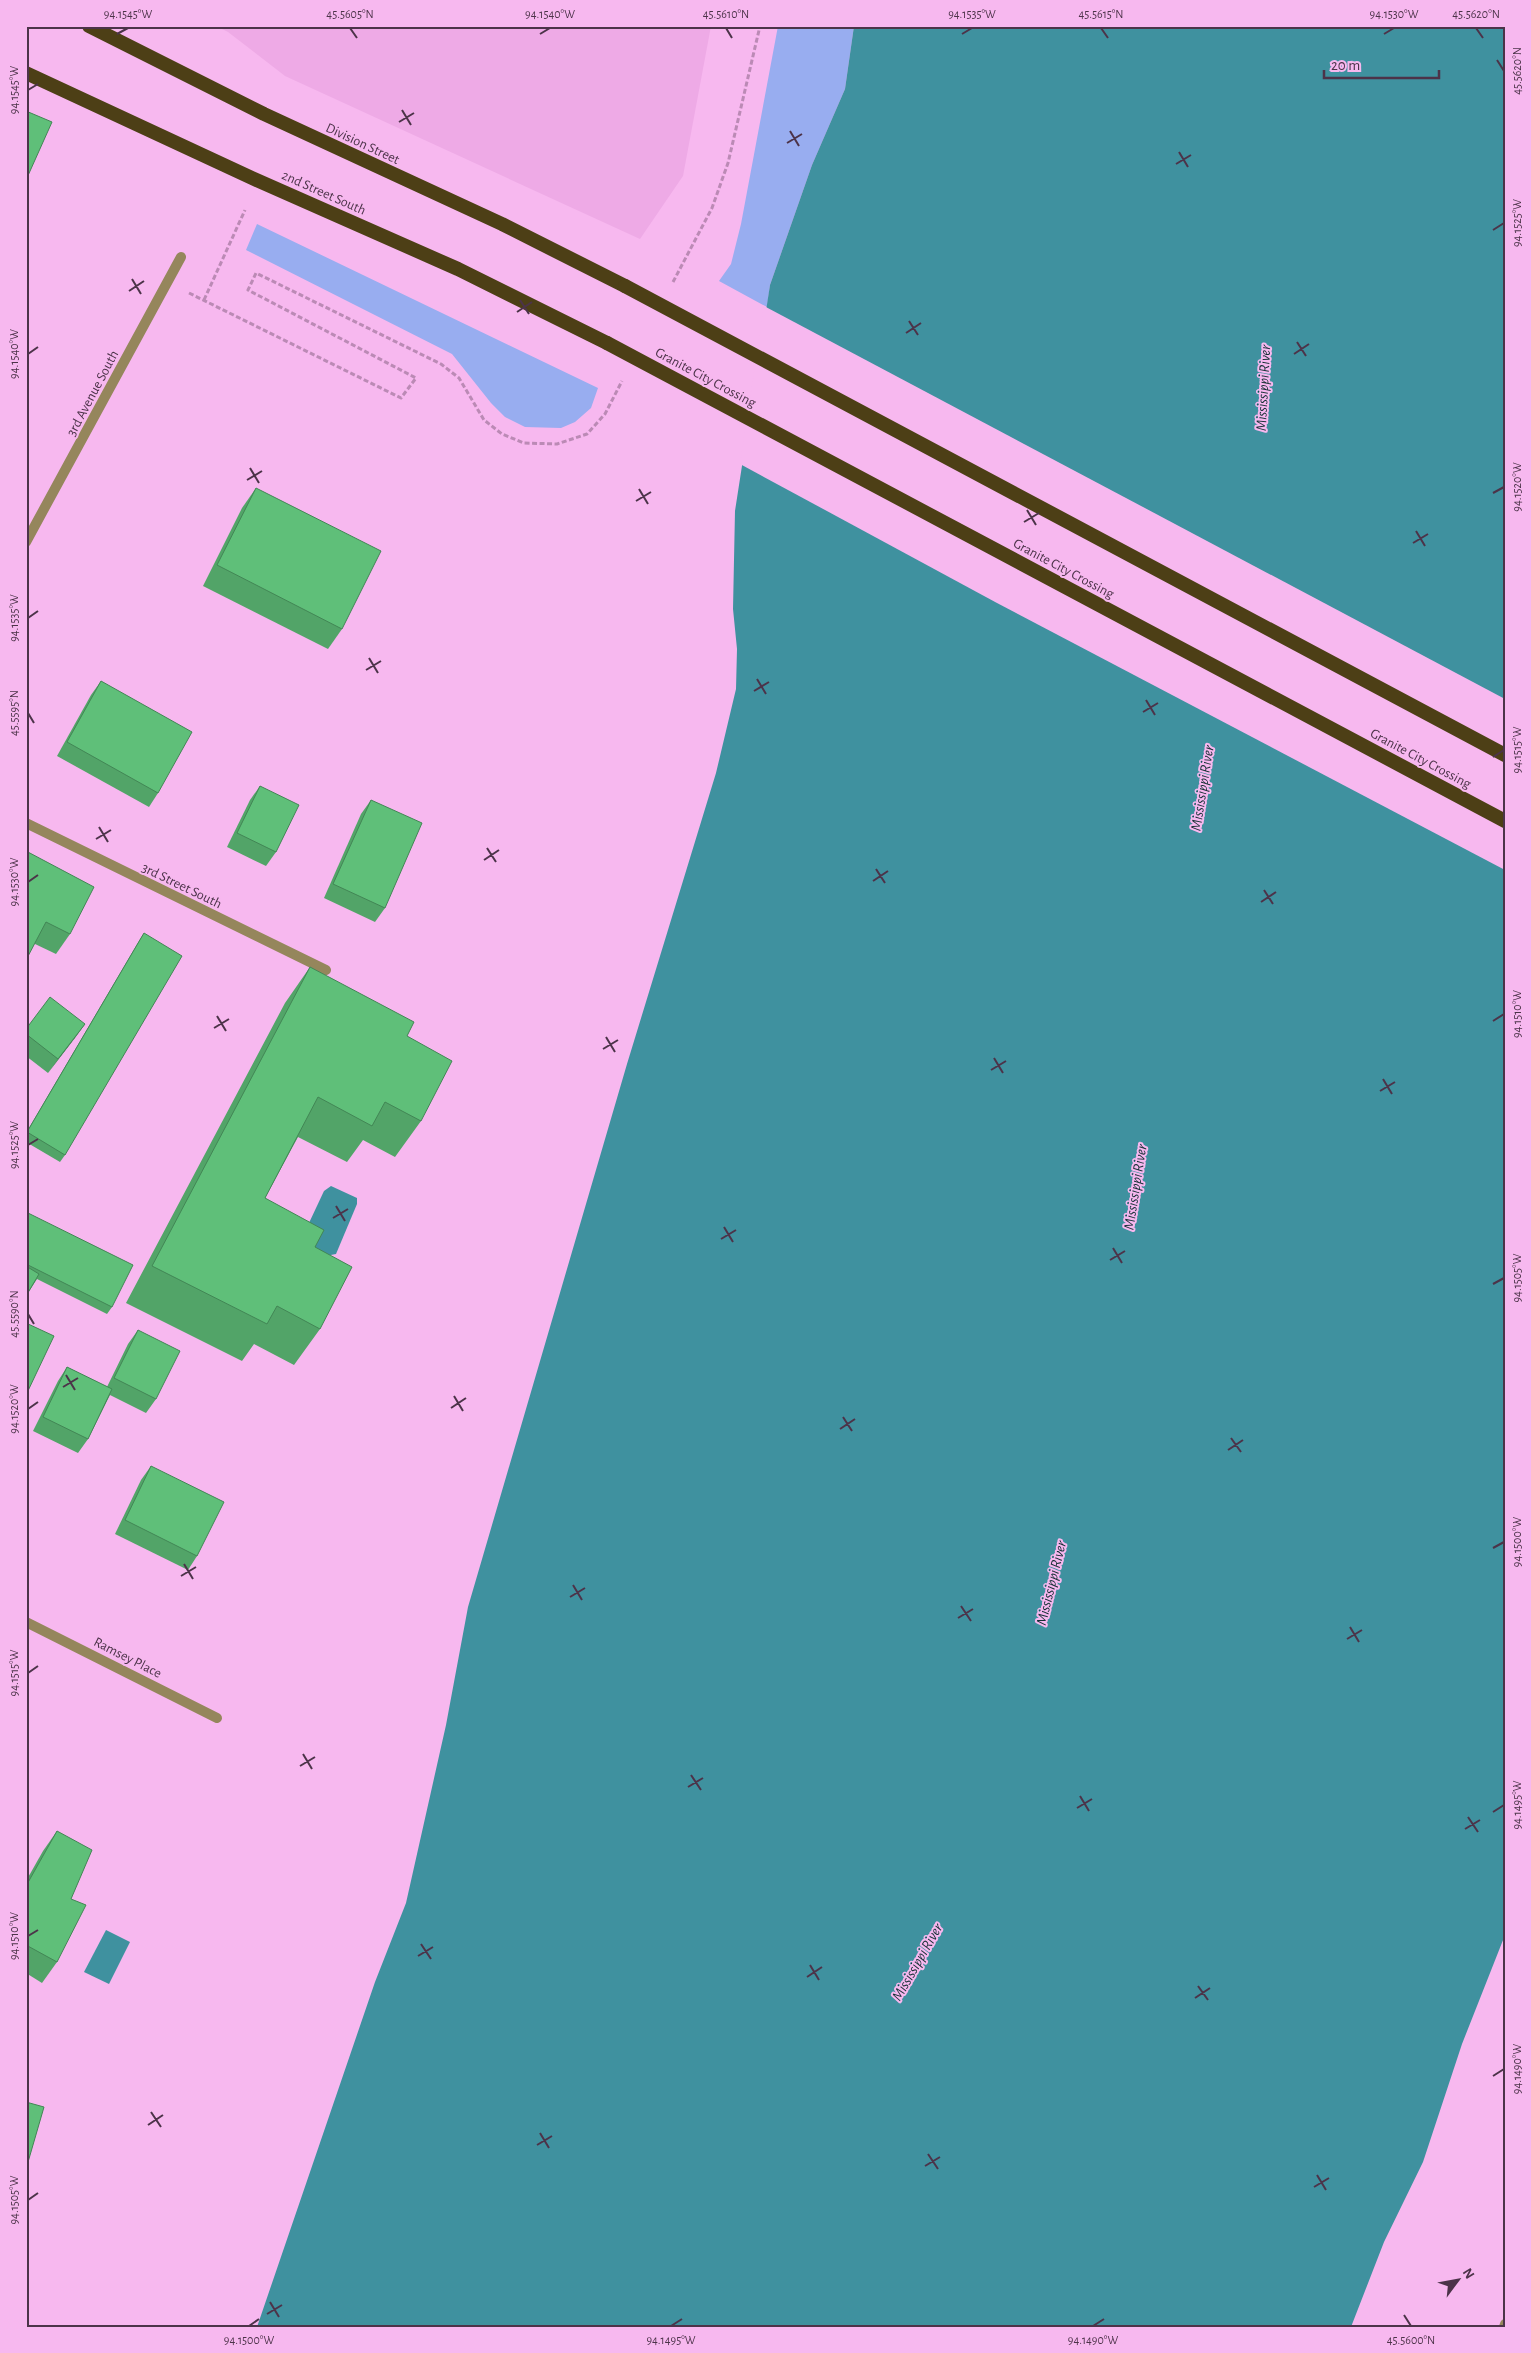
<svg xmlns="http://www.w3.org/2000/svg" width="1531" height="2353" font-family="'Alegreya Sans',sans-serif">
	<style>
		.built { fill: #eeaae6 }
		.green { fill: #98adf0 }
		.water { fill: #3f919f }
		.pier { fill: #f7b8ef }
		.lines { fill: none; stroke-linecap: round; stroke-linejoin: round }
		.path { stroke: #bb8ab5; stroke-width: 3; stroke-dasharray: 5 2.5; stroke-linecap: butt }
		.minor { stroke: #95865c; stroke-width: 10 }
		.trunk { stroke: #4d3f16; stroke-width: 14 }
		.trunk-bridge { stroke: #4d3f16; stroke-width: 14 }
		.wall { fill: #52a468 }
		.shaded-wall { fill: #428655 }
		.building { fill: #5fbf79; stroke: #428655 }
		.ticks { fill: none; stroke: #4c3349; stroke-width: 2 }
		.labels { text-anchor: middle; stroke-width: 4; stroke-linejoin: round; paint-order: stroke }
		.street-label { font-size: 14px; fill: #4c3349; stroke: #f7b8ef }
		.water-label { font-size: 15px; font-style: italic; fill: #152f34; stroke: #f7b8ef }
		.neatline { fill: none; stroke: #4c3349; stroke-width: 2 }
		.ticks-label { font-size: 12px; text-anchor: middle; fill: #4c3349 }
	</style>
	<rect width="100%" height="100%" fill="#f7b8ef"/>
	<polygon class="built" points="216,26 711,26 683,176 640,239 285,76 228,32"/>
	<g class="green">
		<polygon points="778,26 854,26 845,89 812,165 770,285 767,307 719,281 731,264 741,224"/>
		<polygon points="257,224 598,388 591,408 575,422 561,428 525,427 505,417 491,403 452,354 246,250"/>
	</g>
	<g class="water">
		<polygon points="854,26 1505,26 1505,1935 1462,2044 1423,2162 1384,2242 1351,2327 257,2327 375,1982 406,1903 446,1725 468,1607 627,1064 716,773 736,689 737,649 733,609 735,511 770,285 812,165 845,89"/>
		<polygon points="331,1186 357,1198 357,1204 336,1254 320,1257 301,1240 324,1191"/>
		<polygon points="106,1930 130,1942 109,1984 84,1972"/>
	</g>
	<polygon class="pier" points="764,306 1505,699 1505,870 997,603 740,464"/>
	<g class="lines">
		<g class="path">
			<polyline points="673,282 712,208 728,163 760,26"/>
			<polyline points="189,293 401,398 416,378 248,290 256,273 441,364 459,378 484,420 502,434 524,443 557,444 587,434 605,414 622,381"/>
			<polyline points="204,300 245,210"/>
		</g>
		<g class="minor">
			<polyline points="26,542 181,257"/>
			<polyline points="26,823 326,970"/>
			<polyline points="26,1622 217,1718"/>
			<polyline points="1504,2327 1505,2324"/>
		</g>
		<g class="trunk">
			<polyline points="89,26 264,114 502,224 625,286"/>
			<polyline points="26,73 252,178 458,269 607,343"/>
		</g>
		<g class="trunk-bridge">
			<polyline points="625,286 1505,755"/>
			<polyline points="607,343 1505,821"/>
		</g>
	</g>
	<g class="wall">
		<polygon points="256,488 342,629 328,649 203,586 242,508"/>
		<polygon points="101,681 158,793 149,807 57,756 91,695"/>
		<polygon points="260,786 276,852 266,866 227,847 250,800"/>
		<polygon points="371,800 385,908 375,922 324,898 361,814"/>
		<polygon points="26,851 70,934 56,954 35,944"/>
		<polygon points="144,933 65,1155 60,1162 26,1142 26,1133 139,941"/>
		<polygon points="310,967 407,1036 421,1121 395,1157 363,1140 347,1162 298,1137 265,1198 315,1247 320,1329 294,1365 254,1344 242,1361 126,1303 285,1003"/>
		<polygon points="85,1024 48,1073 26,1056 26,1029"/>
		<polygon points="26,1212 112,1307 107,1314 37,1279 26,1296"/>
		<polygon points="138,1330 156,1399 146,1413 110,1395 88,1439 78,1453 33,1431 58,1381 67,1367 107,1387 128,1344"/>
		<polygon points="151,1466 197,1556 188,1570 115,1534 141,1480"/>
		<polygon points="57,1831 71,1899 57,1962 42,1983 26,1973 26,1881 43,1851"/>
	</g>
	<polygon class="shaded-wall" points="85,1024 75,1038 48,1073 58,1059"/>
	<g class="building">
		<polygon points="26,111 52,122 26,180"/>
		<polygon points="256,488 381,551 342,629 217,565"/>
		<polygon points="101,681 192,732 158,793 67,742"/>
		<polygon points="260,786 299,805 276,852 237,833"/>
		<polygon points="371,800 422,823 385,908 333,884"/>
		<polygon points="26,851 94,887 70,934 46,922 26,960"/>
		<polygon points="144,933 182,956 65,1155 27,1132"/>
		<polygon points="310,967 414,1022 407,1036 452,1061 421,1121 385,1102 372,1126 318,1097 265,1198 324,1230 315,1247 352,1267 320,1329 277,1306 267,1324 152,1266"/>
		<polygon points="50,997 85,1024 58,1059 26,1034 26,1029"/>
		<polygon points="26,1212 133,1265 112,1307 26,1264"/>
		<polygon points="26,1266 39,1274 26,1296"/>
		<polygon points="26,1323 54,1336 26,1395"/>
		<polygon points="138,1330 180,1351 156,1399 114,1378"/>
		<polygon points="67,1367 112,1389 88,1439 43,1417"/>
		<polygon points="151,1466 224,1502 197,1556 125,1520"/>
		<polygon points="57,1831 92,1850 71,1899 86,1905 57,1962 26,1945 26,1886"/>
		<polygon points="26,2102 44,2107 26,2169"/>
	</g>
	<path class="ticks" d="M350 28 357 38M726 28 732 38M1101 28 1108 38M1476 28 1483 38M117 34 128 28M540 34 550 28M962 34 972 28M1384 34 1394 28M1497 60 1504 71M28 90 38 84M402 110 411 125M399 122 414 113M790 131 799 146M787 143 802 134M1179 152 1188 167M1176 164 1191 155M1493 230 1504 223M132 279 141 294M129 291 144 281M520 300 529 314M517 312 532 302M909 321 918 335M906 333 921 323M1297 342 1306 356M28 354 38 347M1294 354 1309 344M250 468 259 483M247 480 262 471M639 489 648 504M1493 493 1504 487M636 501 651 492M1027 510 1036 525M1024 522 1039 513M1416 531 1425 546M1413 543 1428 534M28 618 38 611M369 658 378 673M366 670 381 661M757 679 766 694M754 691 769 682M1146 700 1155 715M1143 712 1158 703M28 713 34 723M1493 757 1504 750M99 827 108 842M96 839 111 830M487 848 496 862M484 860 499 850M876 869 885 883M873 881 888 871M28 882 38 875M1264 890 1273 904M1261 902 1276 892M217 1016 226 1031M1493 1021 1504 1014M214 1028 229 1019M606 1037 615 1052M603 1049 618 1040M994 1058 1003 1073M991 1070 1006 1061M1383 1079 1392 1094M1380 1091 1395 1082M28 1145 38 1139M336 1206 345 1221M333 1218 348 1209M724 1227 733 1242M721 1239 736 1230M1113 1248 1122 1263M1110 1260 1125 1251M1493 1284 1504 1278M28 1314 34 1324M66 1375 75 1390M63 1387 78 1378M454 1396 463 1411M451 1408 466 1398M28 1409 38 1402M843 1417 852 1431M840 1429 855 1419M1231 1438 1241 1452M1228 1450 1243 1440M1493 1548 1504 1542M184 1564 193 1579M181 1576 196 1567M573 1585 582 1600M570 1597 585 1588M961 1606 971 1621M958 1618 973 1609M1350 1627 1359 1642M1347 1639 1362 1630M28 1673 38 1666M303 1754 312 1769M300 1766 315 1757M691 1775 701 1790M688 1787 703 1778M1080 1796 1089 1811M1077 1808 1092 1799M1493 1812 1504 1805M1468 1817 1478 1832M1465 1829 1480 1820M28 1936 38 1930M421 1944 431 1959M418 1956 433 1947M810 1965 819 1980M807 1977 822 1967M1198 1986 1208 2000M1195 1998 1210 1988M1493 2076 1504 2069M151 2112 161 2127M148 2125 163 2115M540 2133 549 2148M537 2145 552 2136M928 2154 938 2169M925 2166 940 2157M1317 2175 1326 2190M1314 2187 1329 2178M28 2200 38 2193M270 2302 279 2317M267 2314 282 2305M1404 2315 1411 2326M249 2326 259 2319M671 2326 682 2319M1093 2326 1104 2319"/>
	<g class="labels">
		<g class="street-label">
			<text transform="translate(363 143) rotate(25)" y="5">Division Street</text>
			<text transform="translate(324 192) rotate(24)" y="5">2nd Street South</text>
			<text transform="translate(706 377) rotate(28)" y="5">Granite City Crossing</text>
			<text transform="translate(92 393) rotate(-62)" y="5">3rd Avenue South</text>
			<text transform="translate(1064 568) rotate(28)" y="5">Granite City Crossing</text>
			<text transform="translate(1421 758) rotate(28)" y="5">Granite City Crossing</text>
			<text transform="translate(182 885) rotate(26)" y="5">3rd Street South</text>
			<text transform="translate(128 1657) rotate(27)" y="5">Ramsey Place</text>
		</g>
		<g class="water-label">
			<text transform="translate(1263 388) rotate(-87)" y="5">Mississippi River</text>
			<text transform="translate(1202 788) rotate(-81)" y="5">Mississippi River</text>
			<text transform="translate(1135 1187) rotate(-81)" y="5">Mississippi River</text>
			<text transform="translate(1051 1583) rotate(-76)" y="5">Mississippi River</text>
			<text transform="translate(917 1962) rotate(-60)" y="5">Mississippi River</text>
		</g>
	</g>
	<rect width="1531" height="2353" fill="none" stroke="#f7b8ef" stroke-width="55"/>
	<g transform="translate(1458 2280) rotate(58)" stroke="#f7b8ef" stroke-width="4" paint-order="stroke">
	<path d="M0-4L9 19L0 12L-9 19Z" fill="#4c3349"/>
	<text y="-8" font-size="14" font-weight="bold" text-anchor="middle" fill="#4c3349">N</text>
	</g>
	<path d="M1324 70v8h115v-8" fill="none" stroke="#4c3349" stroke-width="2.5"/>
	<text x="1331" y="70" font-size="15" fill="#4c3349" stroke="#f7b8ef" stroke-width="4" paint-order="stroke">20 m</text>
	<rect x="28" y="28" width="1476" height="2298" class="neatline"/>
	<g class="ticks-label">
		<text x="128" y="18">94.1545°W</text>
		<text x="350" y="18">45.5605°N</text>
		<text x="550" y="18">94.1540°W</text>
		<text x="726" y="18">45.5610°N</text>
		<text x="972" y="18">94.1535°W</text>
		<text x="1101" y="18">45.5615°N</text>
		<text x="1394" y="18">94.1530°W</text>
		<text x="1476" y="18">45.5620°N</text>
		<text transform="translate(1517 71) rotate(-90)" y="4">45.5620°N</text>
		<text transform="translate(14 90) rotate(-90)" y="4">94.1545°W</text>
		<text transform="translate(1517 223) rotate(-90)" y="4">94.1525°W</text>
		<text transform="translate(14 354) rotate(-90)" y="4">94.1540°W</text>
		<text transform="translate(1517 487) rotate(-90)" y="4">94.1520°W</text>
		<text transform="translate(14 618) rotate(-90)" y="4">94.1535°W</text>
		<text transform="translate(14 713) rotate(-90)" y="4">45.5595°N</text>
		<text transform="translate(1517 750) rotate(-90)" y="4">94.1515°W</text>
		<text transform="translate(14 882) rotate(-90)" y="4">94.1530°W</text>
		<text transform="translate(1517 1014) rotate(-90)" y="4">94.1510°W</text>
		<text transform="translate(14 1145) rotate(-90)" y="4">94.1525°W</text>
		<text transform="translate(1517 1278) rotate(-90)" y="4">94.1505°W</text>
		<text transform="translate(14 1314) rotate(-90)" y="4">45.5590°N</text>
		<text transform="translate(14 1409) rotate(-90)" y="4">94.1520°W</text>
		<text transform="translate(1517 1542) rotate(-90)" y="4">94.1500°W</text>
		<text transform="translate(14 1673) rotate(-90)" y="4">94.1515°W</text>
		<text transform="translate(1517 1805) rotate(-90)" y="4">94.1495°W</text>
		<text transform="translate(14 1936) rotate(-90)" y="4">94.1510°W</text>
		<text transform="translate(1517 2069) rotate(-90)" y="4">94.1490°W</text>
		<text transform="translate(14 2200) rotate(-90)" y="4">94.1505°W</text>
		<text x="249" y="2344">94.1500°W</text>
		<text x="671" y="2344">94.1495°W</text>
		<text x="1093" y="2344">94.1490°W</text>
		<text x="1411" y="2344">45.5600°N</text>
	</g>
</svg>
